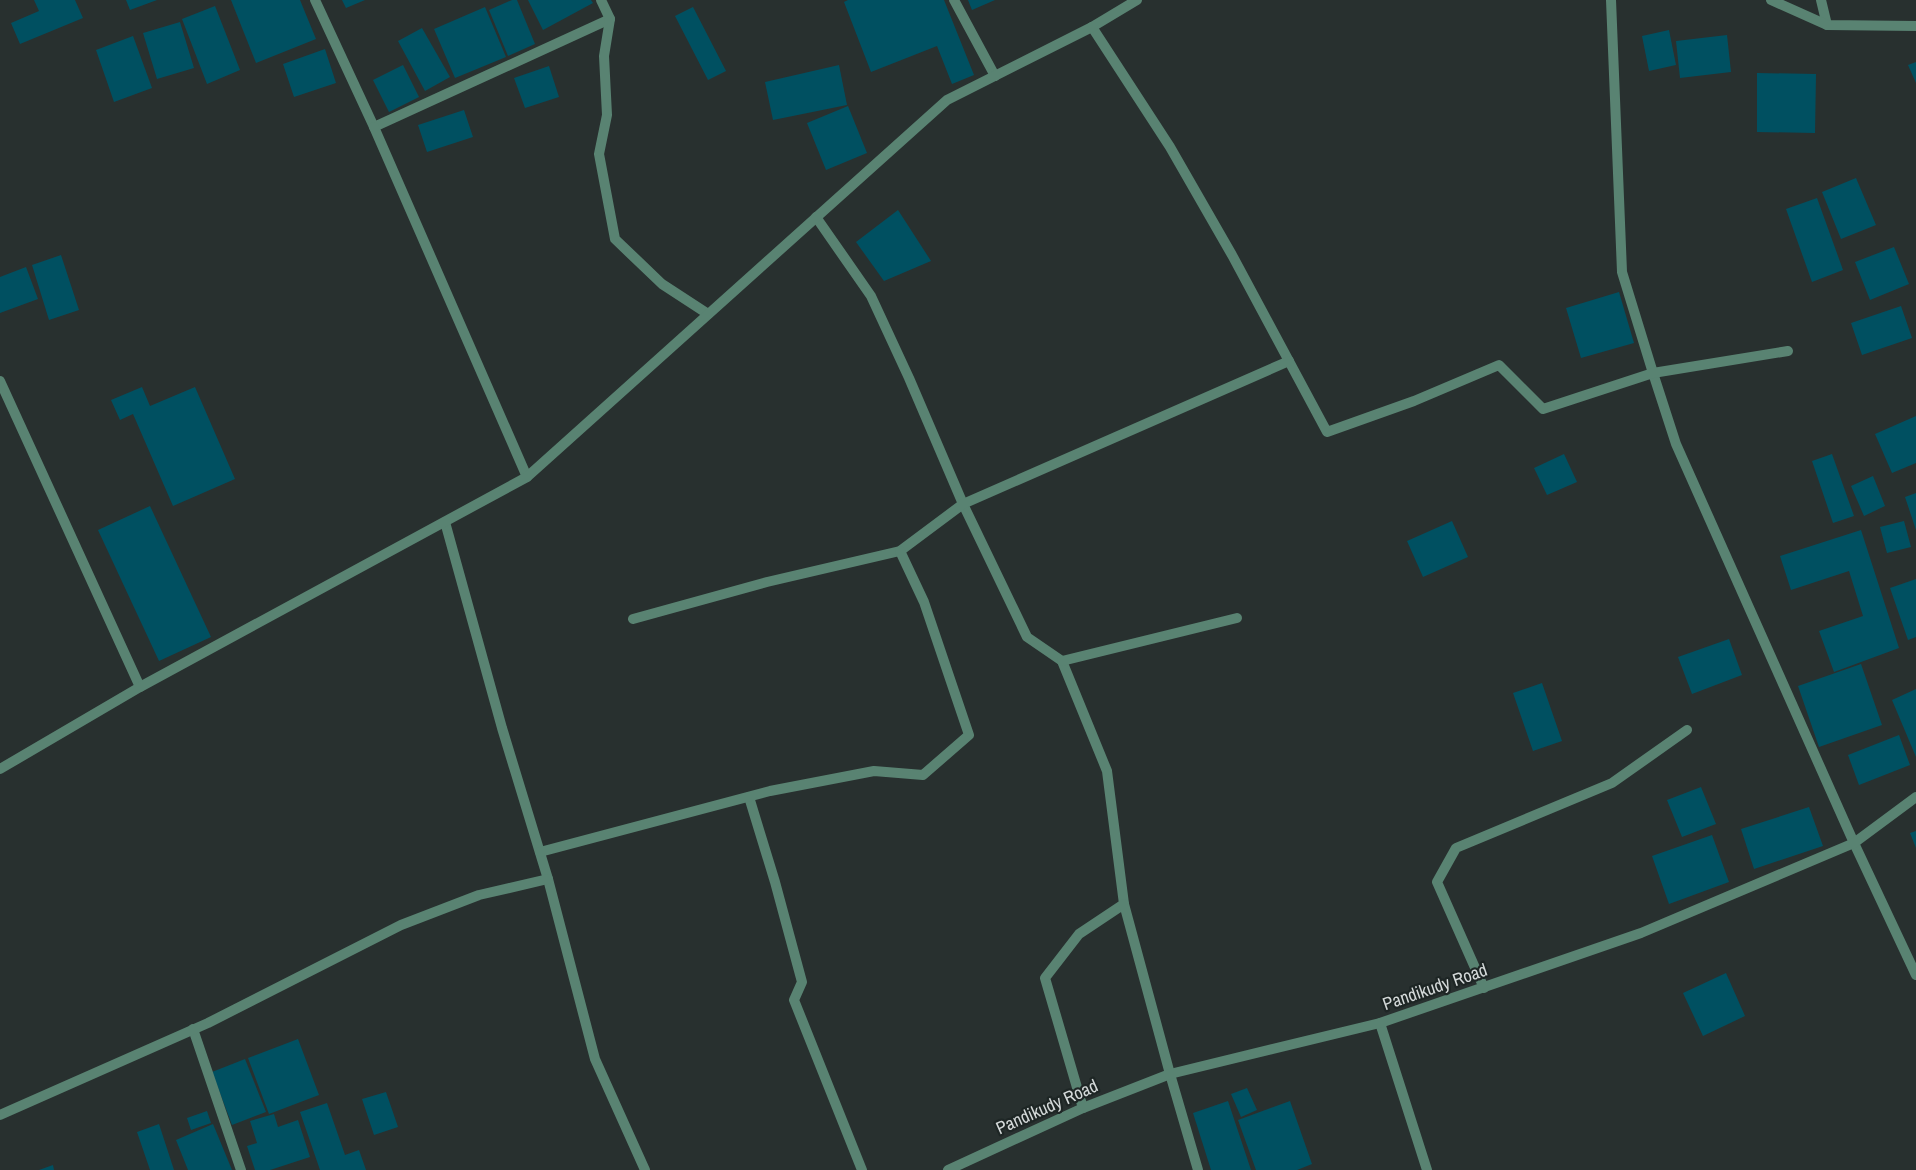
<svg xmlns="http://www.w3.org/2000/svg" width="1916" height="1170" font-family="'Archivo Narrow',sans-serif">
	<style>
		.building { fill: #005061 }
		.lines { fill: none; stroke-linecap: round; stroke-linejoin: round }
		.minor { stroke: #598372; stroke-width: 10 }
		.tertiary { stroke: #598372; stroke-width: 10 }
		.labels { text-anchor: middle; stroke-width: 4.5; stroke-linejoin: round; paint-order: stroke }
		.street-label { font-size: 18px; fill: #d4d9d9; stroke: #1e2625 }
	</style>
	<rect width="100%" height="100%" fill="#28302f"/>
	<g class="building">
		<polygon points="34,0 75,0 83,18 20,44 11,23 39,11"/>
		<polygon points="126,0 157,0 130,10"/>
		<polygon points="231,0 300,0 316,39 256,63"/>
		<polygon points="342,0 365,0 346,8"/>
		<polygon points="512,0 517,0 535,44 508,56 489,10"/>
		<polygon points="528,0 591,0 593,3 543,30"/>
		<polygon points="848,0 944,0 974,75 952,84 937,46 871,72 844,2"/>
		<polygon points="968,0 995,0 972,10"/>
		<polygon points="215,6 240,70 207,84 182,19"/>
		<polygon points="485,7 506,57 455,78 434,29"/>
		<polygon points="693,7 726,71 708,80 675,16"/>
		<polygon points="180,22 194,68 157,79 143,33"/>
		<polygon points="422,28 450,77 425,91 398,41"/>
		<polygon points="1669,30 1676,65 1649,71 1642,36"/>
		<polygon points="1727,35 1731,72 1680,78 1676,41"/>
		<polygon points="133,36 152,88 114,102 96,50"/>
		<polygon points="325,49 336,83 294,97 283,64"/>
		<polygon points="1916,62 1916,83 1908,65"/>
		<polygon points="403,65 419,97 389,112 373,80"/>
		<polygon points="839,65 847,105 773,120 765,82"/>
		<polygon points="549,66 559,97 525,108 514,78"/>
		<polygon points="1757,73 1816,74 1815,133 1757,132"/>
		<polygon points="848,106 867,153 826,170 807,123"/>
		<polygon points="464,110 473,137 427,152 418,125"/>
		<polygon points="1856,178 1876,225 1841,239 1822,192"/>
		<polygon points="1817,198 1843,270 1812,282 1786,209"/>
		<polygon points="898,210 931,261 884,281 856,242"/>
		<polygon points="1894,247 1909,284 1870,300 1855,262"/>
		<polygon points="61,255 79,310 49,320 32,265"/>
		<polygon points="26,267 38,299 0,313 0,277"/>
		<polygon points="1619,292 1634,343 1581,358 1566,308"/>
		<polygon points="1901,306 1912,338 1862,355 1851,323"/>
		<polygon points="142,387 150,406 195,387 235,479 173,506 133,414 120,420 111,400"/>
		<polygon points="1916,416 1916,463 1892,473 1875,434"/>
		<polygon points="1564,454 1577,482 1547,495 1534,468"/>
		<polygon points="1832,454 1854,516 1833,523 1812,461"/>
		<polygon points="1873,476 1885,506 1864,516 1851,486"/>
		<polygon points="1916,493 1916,530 1905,497"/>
		<polygon points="150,506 211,637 159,661 98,530"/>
		<polygon points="1452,521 1468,557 1423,577 1407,541"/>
		<polygon points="1904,521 1911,547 1887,553 1880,527"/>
		<polygon points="1861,530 1899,648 1834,672 1819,631 1863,616 1849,571 1791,590 1780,556"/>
		<polygon points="1916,579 1916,637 1908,640 1890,588"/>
		<polygon points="1729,639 1742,675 1692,694 1678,657"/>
		<polygon points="1861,664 1882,725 1819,747 1798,686"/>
		<polygon points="1542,683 1562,741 1533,751 1513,693"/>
		<polygon points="1916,689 1916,757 1892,700"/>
		<polygon points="1899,735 1910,765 1859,785 1848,755"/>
		<polygon points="1701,787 1716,824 1682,837 1667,800"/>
		<polygon points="1809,807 1823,846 1754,869 1741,829"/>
		<polygon points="1916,831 1916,848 1910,833"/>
		<polygon points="1712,835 1729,882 1669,904 1652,856"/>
		<polygon points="1726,973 1745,1016 1703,1036 1683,993"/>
		<polygon points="298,1039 319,1095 269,1114 248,1058"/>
		<polygon points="245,1059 266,1112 232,1125 212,1072"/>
		<polygon points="1247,1088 1257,1110 1241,1117 1231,1094"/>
		<polygon points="386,1092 398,1127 374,1135 362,1099"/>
		<polygon points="1228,1101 1251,1170 1211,1170 1193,1113"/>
		<polygon points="1290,1101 1312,1164 1297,1170 1256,1170 1238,1120"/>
		<polygon points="327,1103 345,1155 359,1150 366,1170 320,1170 300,1112"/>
		<polygon points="207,1111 211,1123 191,1130 187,1118"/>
		<polygon points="274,1114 278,1127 298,1120 310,1157 270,1170 255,1170 247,1146 257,1143 250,1121"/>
		<polygon points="159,1124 174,1170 150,1170 137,1132"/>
		<polygon points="213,1124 232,1170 188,1170 176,1140"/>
		<polygon points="53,1165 54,1170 39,1170"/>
	</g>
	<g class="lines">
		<g class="minor">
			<polyline points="315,0 374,127 610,19"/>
			<polyline points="601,0 610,19 604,56 607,115 599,154 615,239 662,284 708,314"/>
			<polyline points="954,0 995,76"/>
			<polyline points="1611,0 1622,272 1653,373 1676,444 1854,843 1916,975"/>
			<polyline points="1821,0 1827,25"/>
			<polyline points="1092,27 1170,147 1232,255 1327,432 1414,401 1499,365 1543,409 1653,373 1788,351"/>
			<polyline points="374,127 527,477"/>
			<polyline points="816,217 871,296 909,378 963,504 1027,637 1062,661 1107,771 1124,904 1079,934 1045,978 1083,1108"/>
			<polyline points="0,381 140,687"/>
			<polyline points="445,522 502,728 548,879 595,1059 645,1170"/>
			<polyline points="633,619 767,582 900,551 963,504 1289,361"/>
			<polyline points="1062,661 1237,618"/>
			<polyline points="749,797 775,882 802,982 794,1000 862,1170"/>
			<polyline points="540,852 770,791 874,771 923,775 969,735 924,602 900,551"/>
			<polyline points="1124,904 1170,1074 1198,1170"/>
			<polyline points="1484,988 1437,882 1456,848 1612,783 1687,730"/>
			<polyline points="1380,1023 1427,1170"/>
			<polyline points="193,1029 241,1170"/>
			<polyline points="0,1115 208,1023 401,925 479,895 548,879"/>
			<polyline points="948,1170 1083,1108 1170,1074 1380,1023 1641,933 1854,843 1916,797"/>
		</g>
		<g class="tertiary">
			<polyline points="1771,0 1827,25 1916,26"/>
			<polyline points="0,769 140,687 527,477 947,100 1092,27 1137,0"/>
		</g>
	</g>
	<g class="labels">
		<g class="street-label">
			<text transform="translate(1435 987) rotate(-19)" y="6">Pandikudy Road</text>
			<text transform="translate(1047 1107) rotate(-24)" y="6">Pandikudy Road</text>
		</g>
	</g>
</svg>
